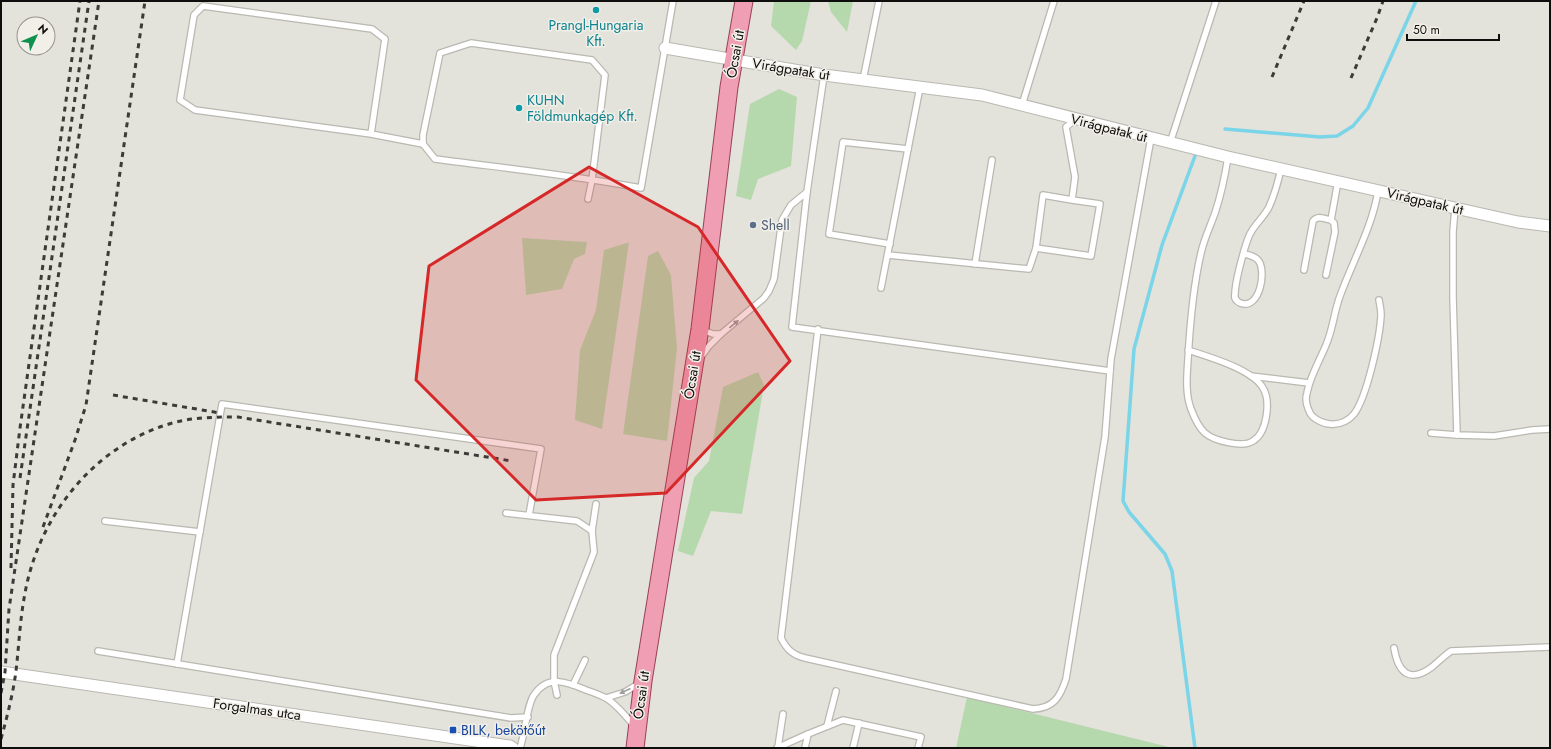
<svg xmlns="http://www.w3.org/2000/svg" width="1551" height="749" font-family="Jost,sans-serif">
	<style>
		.green { fill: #b5d9ad }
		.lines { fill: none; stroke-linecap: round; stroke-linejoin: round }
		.stream { stroke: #7ad5e8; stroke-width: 3.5 }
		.service-casing { stroke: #b9b8b1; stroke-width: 8 }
		.minor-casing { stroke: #b9b8b1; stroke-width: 13 }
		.primary-casing { stroke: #9a4158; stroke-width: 19 }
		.service { stroke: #fff; stroke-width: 5.5 }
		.minor { stroke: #fff; stroke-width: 11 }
		.primary { stroke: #ef9eb3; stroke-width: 17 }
		.rail { stroke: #3c3b38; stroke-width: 3; stroke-dasharray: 5 5; stroke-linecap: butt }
		.oneway { fill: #9f9f9e }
		.marked { fill: #d62828; fill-opacity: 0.2; stroke: #d62828; stroke-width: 3; stroke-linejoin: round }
		.culture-dot { fill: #0f9aa8; stroke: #f1efe8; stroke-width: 1.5 }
		.service-dot { fill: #5c6f8a; stroke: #f1efe8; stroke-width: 1.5 }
		.transit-dot { fill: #1a4fb4; stroke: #f1efe8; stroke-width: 1.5 }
		.labels { text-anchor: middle; stroke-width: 3; stroke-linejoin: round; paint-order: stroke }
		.culture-label { font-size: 14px; fill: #0d838f; stroke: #f1efe8 }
		.street-label { font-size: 14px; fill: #0e0e0c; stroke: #f1efe8 }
		.service-label { font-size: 14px; fill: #4e5e75; stroke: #f1efe8; text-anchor: start }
		.transit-label { font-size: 14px; fill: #164399; stroke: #f1efe8; text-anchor: start }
	</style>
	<rect width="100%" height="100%" fill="#e3e2db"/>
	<g class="green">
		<polygon points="774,1 811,1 802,41 796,50 771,26"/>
		<polygon points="828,1 853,1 847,32 831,12"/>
		<polygon points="779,89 797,97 791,166 758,179 751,200 736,196 750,104"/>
		<polygon points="522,238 587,242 585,254 574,259 562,289 526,295"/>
		<polygon points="630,242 629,242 602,429 575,420 580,350 596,310 604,250"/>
		<polygon points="658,251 671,275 677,349 667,441 623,434 648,256"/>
		<polygon points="758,372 764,385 742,514 711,511 693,556 678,551 694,478 709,461 723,387"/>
		<polygon points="967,697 1173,748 956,748"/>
	</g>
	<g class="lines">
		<g class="stream">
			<polyline points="1225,129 1320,137 1337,136 1353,126 1368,108 1416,1"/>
			<polyline points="1195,156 1162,245 1134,349 1123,501 1129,512 1165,554 1172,571 1195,748"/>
		</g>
		<defs>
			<g id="service">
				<polyline points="824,75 807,192 792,327 1110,371"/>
				<polyline points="863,80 879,1"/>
				<polyline points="1022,105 1054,1"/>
				<polyline points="371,134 385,39 372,29 203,6 194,15 180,100 195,110 371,134 423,144"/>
				<polyline points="1170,143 1216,1"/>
				<path d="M1378 191C1372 228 1353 260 1340 296 1334 312 1333 329 1326 345 1320 360 1310 376 1307 393 1305 399 1307 407 1310 413 1313 419 1324 424 1330 424 1340 425 1348 421 1354 414 1367 397 1380 337 1381 315 1381 310 1380 305 1379 300"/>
				<path d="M588 199 592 180 605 75 592 60 471 43 440 53 423 135V144L435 159C504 168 573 175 641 188L673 1"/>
				<polyline points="1072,200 1100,204 1091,256 1036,248 1043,195 1072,200 1075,177 1066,127 1076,119"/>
				<polyline points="1455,208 1453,232 1453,297 1457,435 1494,436 1532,430 1550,429"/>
				<polyline points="890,244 829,234 843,142 908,149"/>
				<path d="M1244 254C1250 255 1254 256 1258 260 1267 270 1260 311 1240 303 1236 301 1234 298 1235 294 1235 282 1245 244 1250 234 1255 224 1264 217 1269 207 1275 194 1278 182 1281 169"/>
				<polyline points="888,255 1029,269 1036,248"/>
				<polyline points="975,264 992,160"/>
				<path d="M1304 270 1313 221C1318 215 1324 219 1331 220"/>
				<polyline points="1326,275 1335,232 1334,223 1331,220 1338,181"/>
				<polyline points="881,288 920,87"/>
				<path d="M818 329 781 638C787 650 793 655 805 658L1033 709C1054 708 1060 697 1066 679L1105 437 1111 359 1151 138"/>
				<polyline points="702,330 713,334 721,334 764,298 769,291 774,279 782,220 791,205 807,192"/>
				<path d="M1188 350C1209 357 1252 369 1263 388 1271 401 1267 433 1253 441 1243 448 1214 441 1205 433 1198 427 1194 417 1191 409 1185 393 1187 375 1188 359 1190 324 1193 287 1201 253 1204 239 1210 227 1215 213 1221 195 1225 176 1228 157"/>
				<polyline points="701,357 709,346 721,334"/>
				<polyline points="1251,376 1309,383"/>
				<polyline points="1431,433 1457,435"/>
				<polyline points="506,513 577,521 592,531"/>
				<polyline points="105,521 200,532"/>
				<path d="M1394 648C1398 672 1409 684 1432 667 1439 661 1444 656 1451 651L1550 647"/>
				<polyline points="98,651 511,718 528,717"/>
				<polyline points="177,664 222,404 541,449 529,515"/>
				<polyline points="573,685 585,660"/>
				<polyline points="557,695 554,681 554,655 594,552 592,531 596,504"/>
				<polyline points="606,698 625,692 640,683"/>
				<polyline points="827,726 836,691"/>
				<polyline points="778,747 783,714"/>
				<path d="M520 748C525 734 527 704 534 695 548 674 567 682 586 690 592 692 600 695 606 698 617 705 626 716 634 726"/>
				<polyline points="777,748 808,734 843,720 921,737 918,748"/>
				<polyline points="805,748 808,734"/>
				<polyline points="853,748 859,723"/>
			</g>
			<g id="minor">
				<polyline points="665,48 824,75 982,95 1228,157 1455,208 1518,222 1550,226"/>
				<polyline points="1,672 510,746 513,748"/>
			</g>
			<polyline id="primary" points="635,748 643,681 700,329 729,87 744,1"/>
		</defs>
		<use href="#service" class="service-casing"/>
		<use href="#minor" class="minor-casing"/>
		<use href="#primary" class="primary-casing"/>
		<use href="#service" class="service"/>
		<use href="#minor" class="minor"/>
		<use href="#primary" class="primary"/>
		<g class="rail">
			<polyline points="1272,77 1304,1"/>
			<polyline points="1351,78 1377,18 1383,1"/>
			<polyline points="113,395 220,413"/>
			<polyline points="20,478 89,1"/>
			<polyline points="43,527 75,440 86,405 145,1"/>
			<polyline points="11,568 13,485 20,428 80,1"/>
			<polyline points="1,693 5,672 9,609 99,1"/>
			<path d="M1 739C7 717 13 694 16 671 19 645 20 619 25 593 39 516 93 447 169 424 192 417 215 417 238 417L512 461"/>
		</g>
	</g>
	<defs><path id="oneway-solid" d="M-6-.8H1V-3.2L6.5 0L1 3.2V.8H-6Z"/></defs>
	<g class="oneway">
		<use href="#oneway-solid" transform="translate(734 324) rotate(-39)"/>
		<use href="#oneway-solid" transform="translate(625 691) rotate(156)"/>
	</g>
	<path class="marked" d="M589 167 698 227 790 361 666 493 536 500 416 380 429 266Z"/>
	<g class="culture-dot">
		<circle cx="596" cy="10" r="4"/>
		<circle cx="519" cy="108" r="4"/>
	</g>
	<circle class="service-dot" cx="753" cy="225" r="4"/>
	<rect class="transit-dot" x="449" y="726" width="8" height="8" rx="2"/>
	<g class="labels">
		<g class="culture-label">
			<text x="596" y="30">Prangl-Hungaria<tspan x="596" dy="16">Kft.</tspan></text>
			<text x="527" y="105" text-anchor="start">KUHN<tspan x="527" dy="16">Földmunkagép Kft.</tspan></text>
		</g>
		<g class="street-label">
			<text transform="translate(735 54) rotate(-80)" y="5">Ócsai út</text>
			<text transform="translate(791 69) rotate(9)" y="5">Virágpatak út</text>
			<text transform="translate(1109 128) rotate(14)" y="5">Virágpatak út</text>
			<text transform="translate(1425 201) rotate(13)" y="5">Virágpatak út</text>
			<text transform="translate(692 375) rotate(-81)" y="5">Ócsai út</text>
			<text transform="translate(641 695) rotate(-82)" y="5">Ócsai út</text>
			<text transform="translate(257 709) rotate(8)" y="5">Forgalmas utca</text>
		</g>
		<g class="service-label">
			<text x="761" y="230">Shell</text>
		</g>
		<g class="transit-label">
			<text x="461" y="735">BILK, bekötőút</text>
		</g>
	</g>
	<rect width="1551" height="749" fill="none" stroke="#0e0e0c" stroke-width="4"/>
	<g transform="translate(36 36) rotate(46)"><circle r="19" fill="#f1efe8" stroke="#969590"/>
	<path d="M0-3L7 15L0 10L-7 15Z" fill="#0e914f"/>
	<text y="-6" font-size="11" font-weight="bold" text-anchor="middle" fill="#0e0e0c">N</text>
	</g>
	<path d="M1407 34v6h92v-6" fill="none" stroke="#0e0e0c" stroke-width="2"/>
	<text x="1413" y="34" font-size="12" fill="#0e0e0c" stroke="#f1efe8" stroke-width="3" paint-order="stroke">50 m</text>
</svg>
